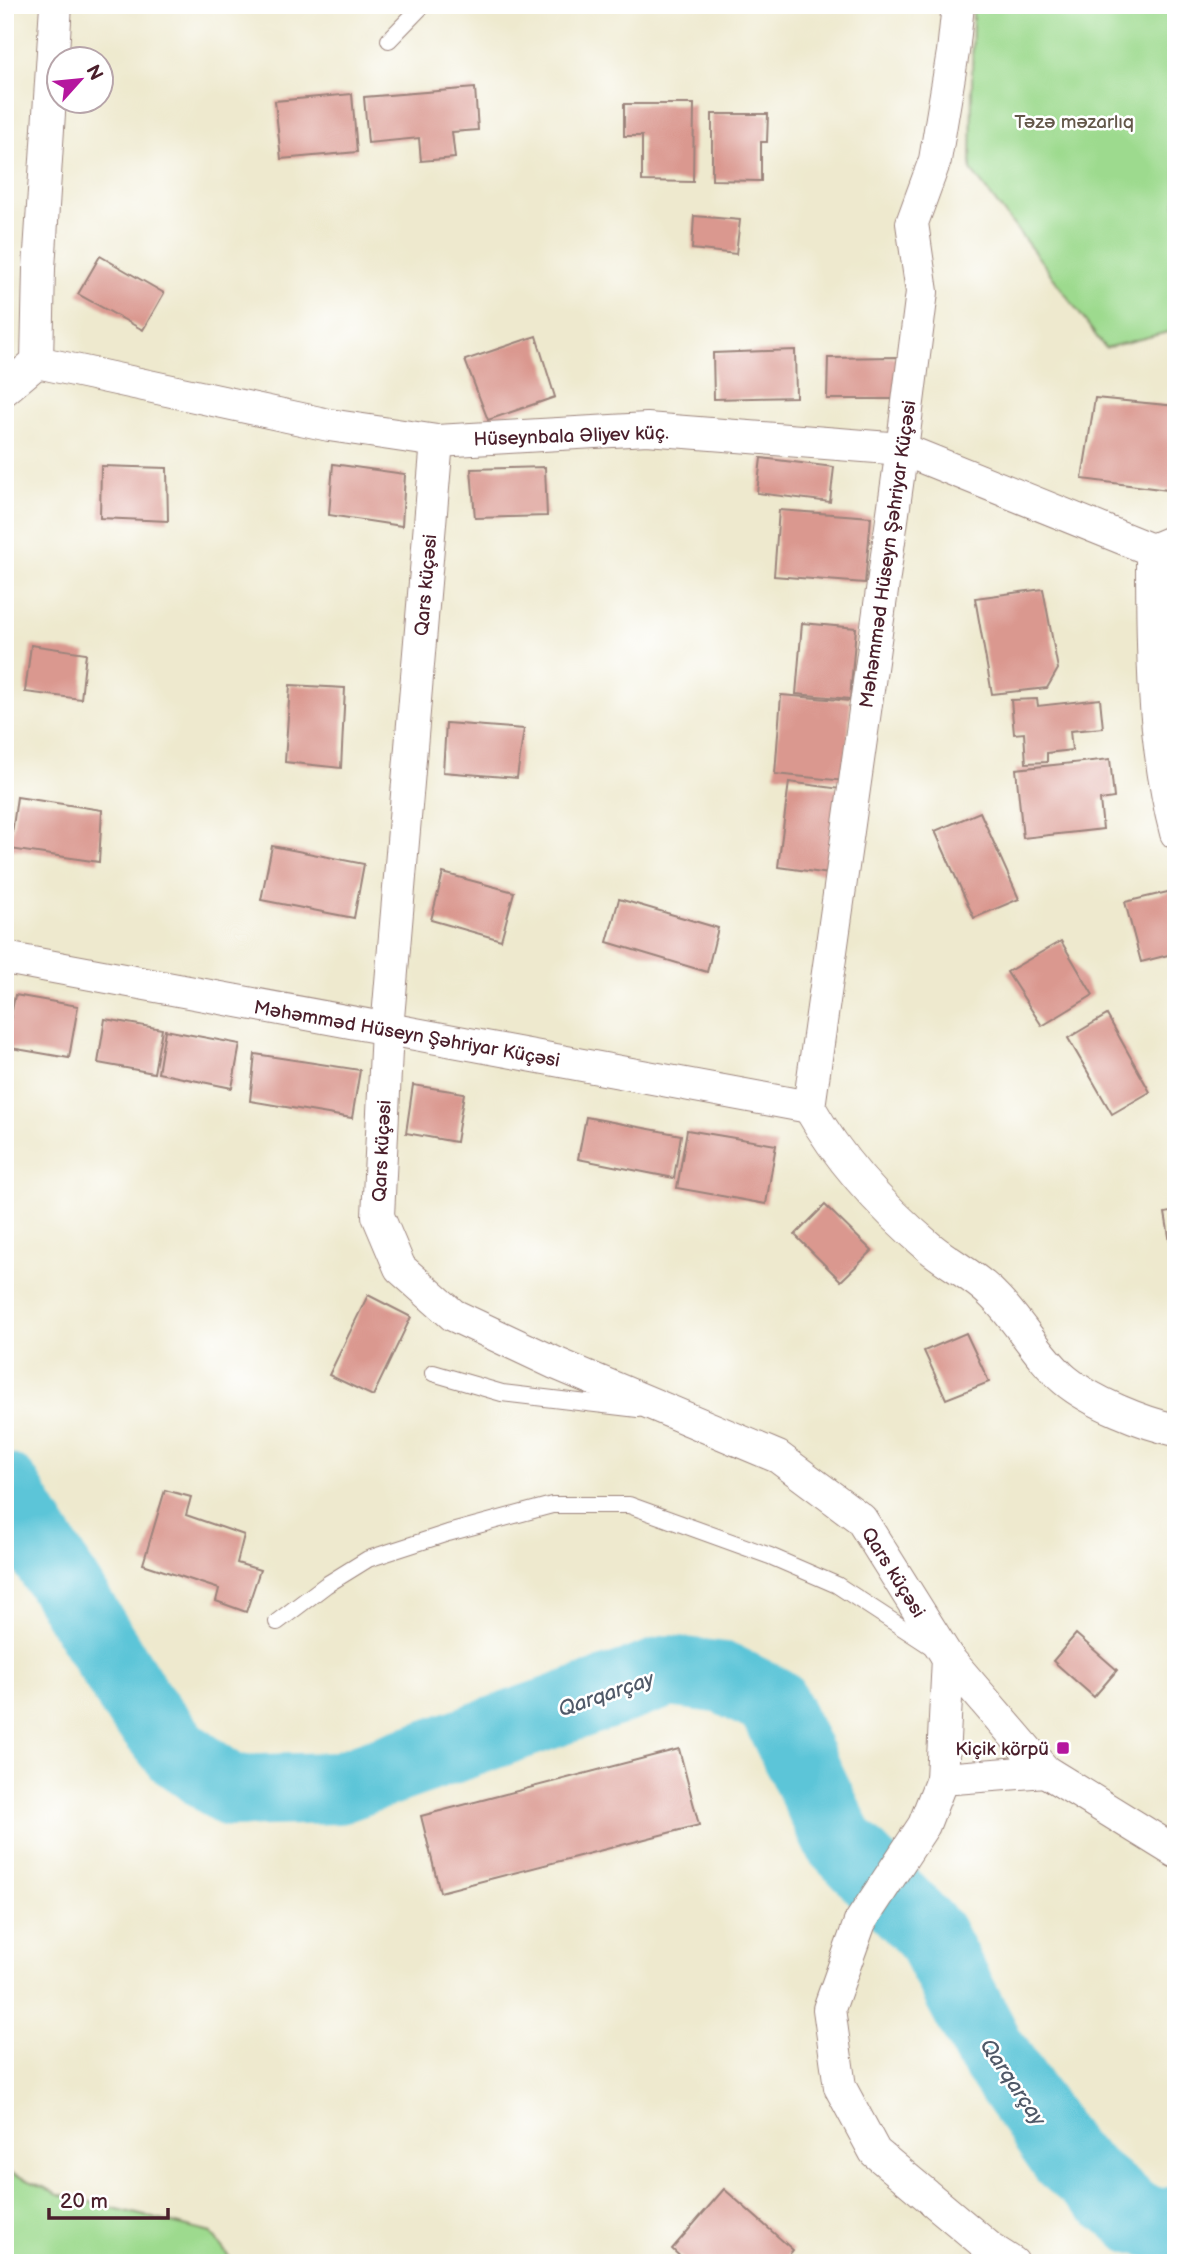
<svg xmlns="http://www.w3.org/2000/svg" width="1181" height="2268" font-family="'Balsamiq Sans',sans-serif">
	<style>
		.green { fill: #9dda8e; stroke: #747c5c; stroke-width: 2 }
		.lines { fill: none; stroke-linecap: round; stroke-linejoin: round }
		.river { stroke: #5cc5d8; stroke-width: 72 }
		.building { fill: #da988f }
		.service-casing { stroke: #9c847c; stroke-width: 18 }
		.minor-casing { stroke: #9c847c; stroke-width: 34 }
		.service { stroke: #fff; stroke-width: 16 }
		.minor { stroke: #fff; stroke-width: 32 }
		.poi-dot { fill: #b5179e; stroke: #fff; stroke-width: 2.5 }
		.labels { text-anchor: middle; stroke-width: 5; stroke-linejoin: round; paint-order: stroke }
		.park-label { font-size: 19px; fill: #635749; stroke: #fff }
		.street-label { font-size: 19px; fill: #4a1f2b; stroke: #fff }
		.poi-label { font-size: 19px; fill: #4a1f2b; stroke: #fff; text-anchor: end }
		.water-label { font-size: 21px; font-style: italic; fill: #505968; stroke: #fff }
	</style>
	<rect width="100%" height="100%" fill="#fff"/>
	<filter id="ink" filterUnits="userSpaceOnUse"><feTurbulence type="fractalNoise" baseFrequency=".0143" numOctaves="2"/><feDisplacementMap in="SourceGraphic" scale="14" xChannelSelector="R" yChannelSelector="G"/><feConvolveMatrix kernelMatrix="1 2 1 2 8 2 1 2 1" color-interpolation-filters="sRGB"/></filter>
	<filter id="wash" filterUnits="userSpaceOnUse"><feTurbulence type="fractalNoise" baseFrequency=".00686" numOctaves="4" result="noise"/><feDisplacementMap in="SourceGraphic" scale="28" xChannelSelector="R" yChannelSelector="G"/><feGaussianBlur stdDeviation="1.57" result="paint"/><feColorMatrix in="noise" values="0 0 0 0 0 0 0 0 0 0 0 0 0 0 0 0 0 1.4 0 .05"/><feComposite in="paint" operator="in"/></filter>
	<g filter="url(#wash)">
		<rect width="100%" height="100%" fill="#eee9ce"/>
		<g class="green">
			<polygon points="973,5 1176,5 1176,330 1105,348 1041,261 971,170"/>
			<polygon points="5,2170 59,2194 211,2233 234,2263 5,2263"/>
		</g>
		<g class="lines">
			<polyline class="river" points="5,1489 139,1705 179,1754 231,1791 337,1788 669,1671 724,1678 772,1702 839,1841 930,1935 989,2048 1065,2158 1136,2218 1162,2225 1176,2222"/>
		</g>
		<g id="blocks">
			<g class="building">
				<polygon points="475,88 478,130 452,132 455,158 421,161 419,138 368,143 364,97"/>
				<polygon points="352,94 357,152 281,159 275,101"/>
				<polygon points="624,104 694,104 693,182 642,181 642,136 624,136"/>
				<polygon points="712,114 768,114 767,142 761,142 761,181 712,180"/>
				<polygon points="694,216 740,220 736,254 692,249"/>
				<polygon points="100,256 164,293 143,330 78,294"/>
				<polygon points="536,336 555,397 488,420 465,360"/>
				<polygon points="795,350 796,397 714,399 713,353"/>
				<polygon points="898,357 898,399 827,399 828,358"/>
				<polygon points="1095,398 1176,406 1176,491 1082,479"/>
				<polygon points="761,458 834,467 830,502 757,493"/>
				<polygon points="333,464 405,474 402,526 329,515"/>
				<polygon points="101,466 167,468 168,521 100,518"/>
				<polygon points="545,467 547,516 475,518 471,469"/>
				<polygon points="779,510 871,517 865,583 774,576"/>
				<polygon points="1043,589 1058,669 1047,688 992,694 975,598"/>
				<polygon points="802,623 856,628 850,699 796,694"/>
				<polygon points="31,645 86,653 81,699 25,692"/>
				<polygon points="290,685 345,688 341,768 285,762"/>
				<polygon points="781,695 851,701 845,781 775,774"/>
				<polygon points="1037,699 1038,706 1100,699 1103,728 1070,731 1072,750 1047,753 1047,762 1026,763 1024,733 1014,734 1011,700"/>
				<polygon points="446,723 524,729 517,778 443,772"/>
				<polygon points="1110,759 1114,798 1100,800 1103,829 1023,838 1016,769"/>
				<polygon points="789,782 841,789 830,874 778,867"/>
				<polygon points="17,797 102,810 99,862 10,849"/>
				<polygon points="980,812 1019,899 974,918 935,831"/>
				<polygon points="272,846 364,864 354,918 261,900"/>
				<polygon points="443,873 514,892 501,940 431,920"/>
				<polygon points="1172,891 1176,906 1176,953 1141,962 1125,902"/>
				<polygon points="619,899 718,928 707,972 607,942"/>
				<polygon points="1061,941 1093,995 1042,1026 1007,972"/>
				<polygon points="15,995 78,1006 69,1058 5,1047"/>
				<polygon points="1107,1015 1150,1092 1112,1114 1068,1038"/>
				<polygon points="105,1019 162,1029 154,1073 98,1063"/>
				<polygon points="165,1030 240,1044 232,1088 158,1073"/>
				<polygon points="255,1054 360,1070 352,1118 250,1101"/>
				<polygon points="413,1085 464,1093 456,1142 406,1133"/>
				<polygon points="586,1117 681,1135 674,1178 578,1159"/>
				<polygon points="687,1130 776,1145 766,1204 677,1188"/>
				<polygon points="825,1205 872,1251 841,1281 795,1235"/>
				<polygon points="1176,1211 1176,1266 1174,1266 1165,1213"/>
				<polygon points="368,1295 411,1317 373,1396 329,1375"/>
				<polygon points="966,1333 989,1382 946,1399 924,1351"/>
				<polygon points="165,1490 191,1497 186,1515 244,1535 237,1563 260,1570 246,1612 216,1601 219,1589 143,1564"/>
				<polygon points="1076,1634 1117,1670 1094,1697 1053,1661"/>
				<polygon points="679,1749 699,1825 440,1892 421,1816"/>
				<polygon points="724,2189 793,2250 782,2263 687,2263 672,2249"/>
			</g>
		</g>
	</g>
	<g filter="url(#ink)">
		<use href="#blocks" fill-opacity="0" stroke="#9c847c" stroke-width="2"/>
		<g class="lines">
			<defs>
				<g id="service">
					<polyline points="389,40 423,5"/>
					<polyline points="433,1373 502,1393 638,1409"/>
					<polyline points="277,1622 326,1585 368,1559 448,1533 552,1505 629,1505 770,1556 837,1585 932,1647"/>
				</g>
				<g id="minor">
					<path d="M958 5 953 52 935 160 912 223 922 292 902 449 809 1107C839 1160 883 1208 929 1247 949 1264 975 1276 993 1295 1018 1319 1039 1358 1065 1380 1091 1402 1143 1423 1176 1430"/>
					<polyline points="37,362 329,425 437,441 647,429 902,449 1152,550 1176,540"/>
					<polyline points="37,362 39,268 56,5"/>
					<polyline points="5,389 37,362"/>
					<polyline points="437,441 387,1030 378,1216 400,1268 453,1315 555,1363 778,1457 861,1519 948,1658 1045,1771 1176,1852"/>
					<path d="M1152 550C1152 644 1152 741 1176 833"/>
					<polyline points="5,958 809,1107"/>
					<polyline points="942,1779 948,1658"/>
					<polyline points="1013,2263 991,2249 875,2152 840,2087 829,2009 860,1922 924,1825 942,1779 1045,1771"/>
				</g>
			</defs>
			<use href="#service" class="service-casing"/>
			<use href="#minor" class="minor-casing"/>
			<use href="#service" class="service"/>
			<use href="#minor" class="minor"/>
		</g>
	</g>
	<rect class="poi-dot" x="1056" y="1741" width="14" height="14" rx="3.5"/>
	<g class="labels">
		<g class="park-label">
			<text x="1074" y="128">Təzə məzarlıq</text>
		</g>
		<g class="street-label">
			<text transform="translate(571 435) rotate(-2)" y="7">Hüseynbala Əliyev küç.</text>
			<text transform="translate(887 554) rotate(-82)" y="7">Məhəmməd Hüseyn Şəhriyar Küçəsi</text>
			<text transform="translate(425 585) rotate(-85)" y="7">Qars küçəsi</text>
			<text transform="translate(407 1033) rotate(10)" y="7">Məhəmməd Hüseyn Şəhriyar Küçəsi</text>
			<text transform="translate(381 1151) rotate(-87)" y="7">Qars küçəsi</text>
			<text transform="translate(894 1572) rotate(58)" y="7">Qars küçəsi</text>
		</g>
		<g class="poi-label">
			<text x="1049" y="1755">Kiçik körpü</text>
		</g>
		<g class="water-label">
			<text transform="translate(606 1694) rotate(-19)" y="7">Qarqarçay</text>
			<text transform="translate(1013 2082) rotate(56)" y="7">Qarqarçay</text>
		</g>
	</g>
	<rect width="1181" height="2268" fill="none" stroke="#fff" stroke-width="28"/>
	<g transform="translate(80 80) rotate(63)"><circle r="33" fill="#ffffff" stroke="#b7a5aa" stroke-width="2"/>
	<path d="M0-5L12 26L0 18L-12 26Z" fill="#b5179e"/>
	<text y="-10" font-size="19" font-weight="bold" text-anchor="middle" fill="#4a1f2b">N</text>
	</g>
	<path d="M49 2208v10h119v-10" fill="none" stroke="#4a1f2b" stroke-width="3.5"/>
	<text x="60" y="2208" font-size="21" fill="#4a1f2b" stroke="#ffffff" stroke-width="5" paint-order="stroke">20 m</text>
</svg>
